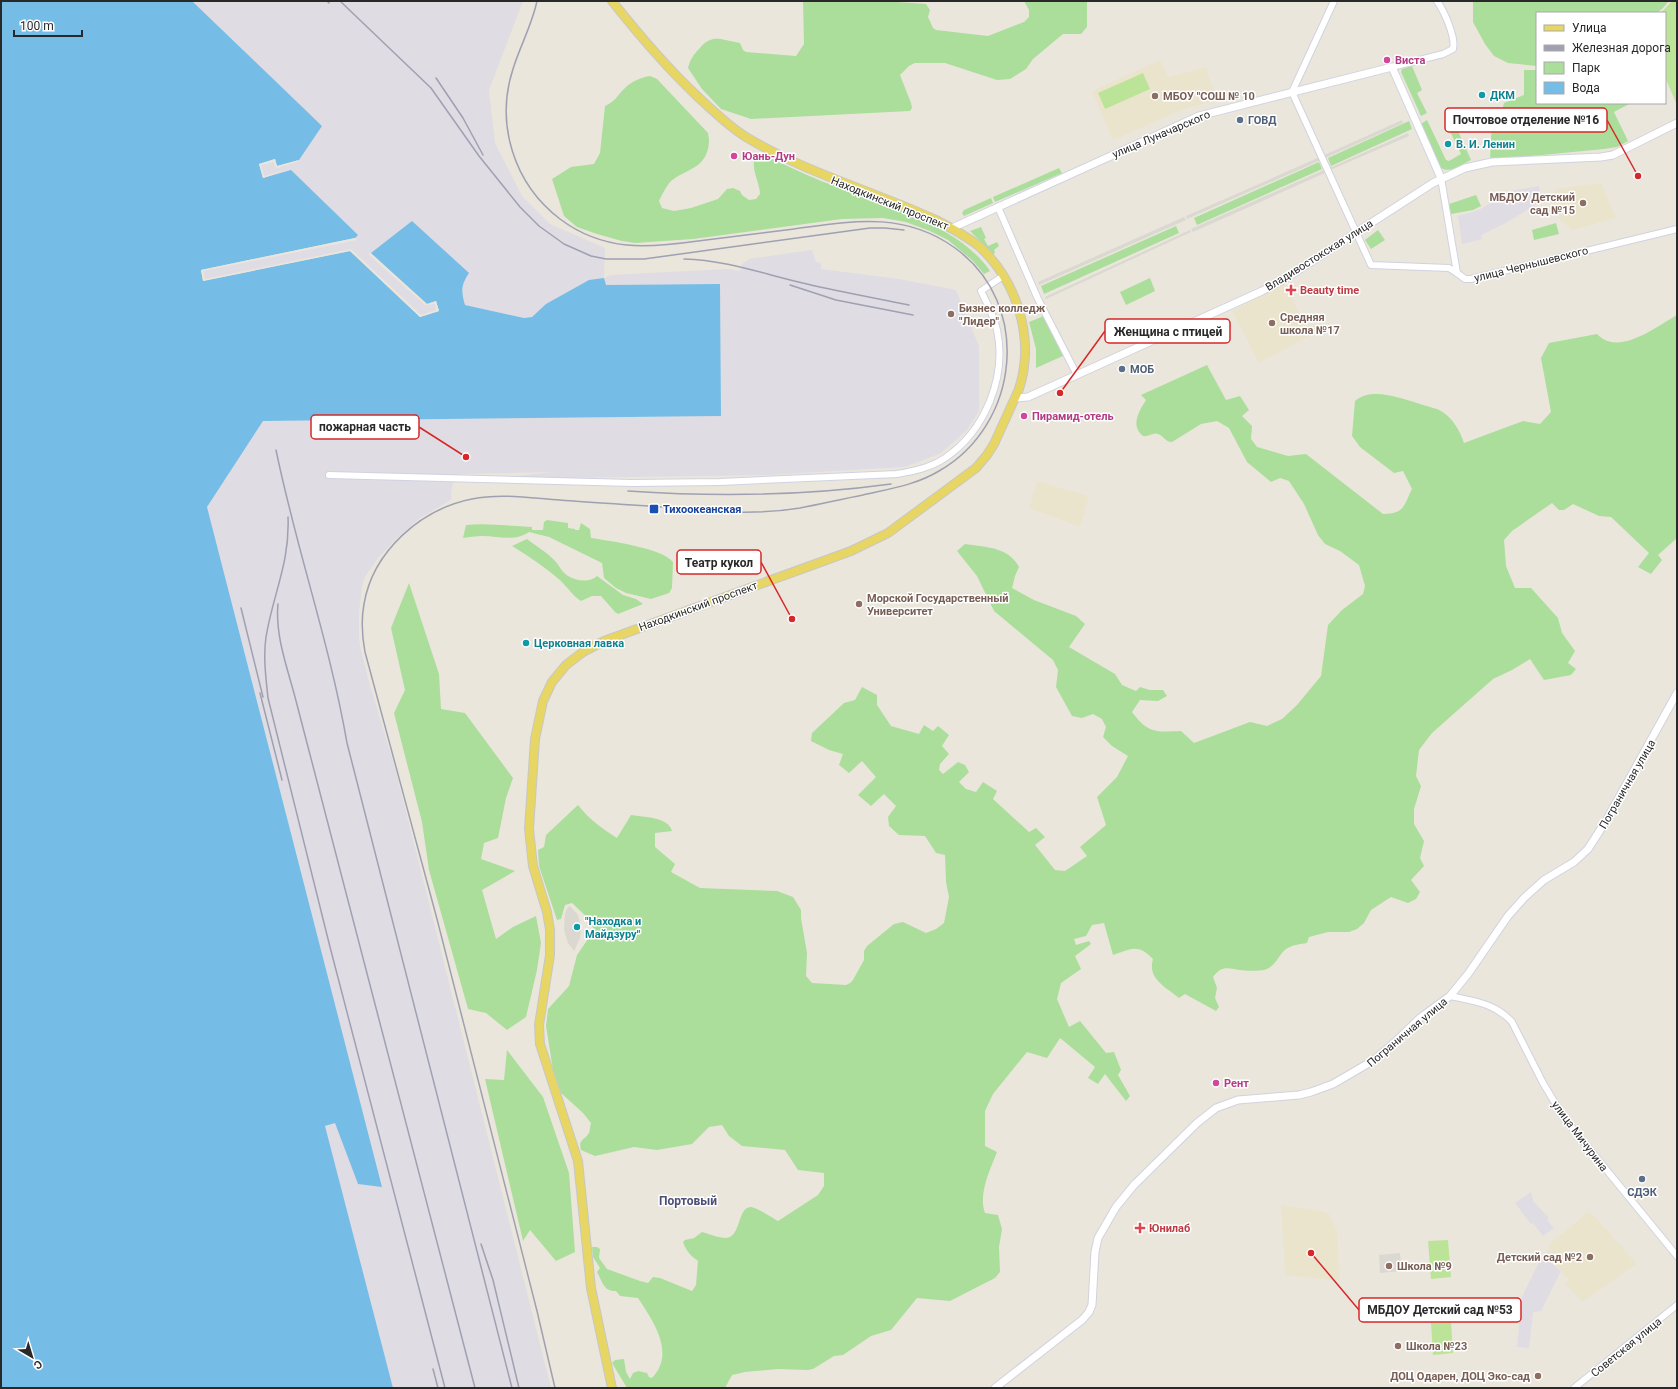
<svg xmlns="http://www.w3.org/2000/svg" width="1678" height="1389" font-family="Roboto,sans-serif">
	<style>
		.industrial { fill: #dfdce3 }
		.education { fill: #ebe4cc }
		.green { fill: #abde9b }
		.pitch { fill: #bbe498 }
		.plaza { fill: #dbd8d2 }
		.water { fill: #75bce6 }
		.pier { fill: #eae6dc }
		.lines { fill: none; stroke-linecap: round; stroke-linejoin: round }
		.tertiary-casing { stroke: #d1d2e1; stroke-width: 8 }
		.secondary-casing { stroke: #d1d2e1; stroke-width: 9 }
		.primary-casing { stroke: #c7c7c7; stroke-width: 10 }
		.tertiary { stroke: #fff; stroke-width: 6 }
		.secondary { stroke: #fff; stroke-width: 7 }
		.primary { stroke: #e7d664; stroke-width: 8 }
		.rail { stroke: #9fa0b2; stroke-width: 1.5 }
		.hotel-dot { fill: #d1479c; stroke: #fff; stroke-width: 1.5 }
		.culture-dot { fill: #0f9aa8; stroke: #fff; stroke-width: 1.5 }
		.education-dot { fill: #8d6e63; stroke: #fff; stroke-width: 1.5 }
		.service-dot { fill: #5c6f8a; stroke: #fff; stroke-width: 1.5 }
		.health-dot { fill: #e0444e; stroke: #fff; stroke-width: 1.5 }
		.transit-dot { fill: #1a4fb4; stroke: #fff; stroke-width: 1.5 }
		.labels { text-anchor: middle; stroke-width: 3; stroke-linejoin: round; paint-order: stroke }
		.hotel-label { font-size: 11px; font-weight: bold; fill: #b23c85; stroke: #fff; text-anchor: start }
		.culture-label { font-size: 11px; font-weight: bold; fill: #0d838f; stroke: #fff; text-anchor: start }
		.education-label { font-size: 11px; font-weight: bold; fill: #785e54; stroke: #fff; text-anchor: start }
		.service-label { font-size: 11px; font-weight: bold; fill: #4e5e75; stroke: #fff; text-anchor: start }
		.street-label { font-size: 11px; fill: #292929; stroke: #fff }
		.health-label { font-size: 11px; font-weight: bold; fill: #be3a42; stroke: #fff; text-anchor: start }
		.transit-label { font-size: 11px; font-weight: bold; fill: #164399; stroke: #fff; text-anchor: start }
		.neighbourhood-label { font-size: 12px; font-weight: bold; fill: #4c4f76; stroke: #fff }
		.leader { fill: none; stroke: #d62828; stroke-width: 1.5 }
		.callout-dot { fill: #d62828; stroke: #fff; stroke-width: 1.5 }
		.callout { fill: #fff; stroke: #d62828; stroke-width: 1.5 }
		.callout-label { font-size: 12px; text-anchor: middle; font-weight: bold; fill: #292929 }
	</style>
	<rect width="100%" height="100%" fill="#eae6dc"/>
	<g class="industrial">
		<polygon points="192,1 523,1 489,90 495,143 522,196 550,224 605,248 604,278 610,275 729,269 740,271 742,264 749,259 812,250 816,262 821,263 821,269 899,279 956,290 979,346 979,411 966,431 941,453 916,463 903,467 766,475 490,479 553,472 458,474 452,485 451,500 420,518 396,539 378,558 365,577 362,586 359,612 359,638 360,646 369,682 395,768 551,1388 393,1388 325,1127 335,1122 358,1184 382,1186 207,507 263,421 721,416 720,284 605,285 604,278 546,304 532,317 524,318 465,305 462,294 464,281 436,301 439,311 420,317 203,281 201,270 263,178 259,164 322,126"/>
		<polygon points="1539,186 1539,203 1504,224 1481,235 1482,239 1462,244 1458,216 1479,210 1511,191"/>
		<polygon points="1531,1192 1533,1201 1549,1218 1547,1220 1554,1228 1543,1236 1533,1223 1531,1224 1515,1203"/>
		<polygon points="1541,1258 1549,1261 1561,1271 1541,1311 1533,1312 1529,1348 1517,1347 1522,1297"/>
	</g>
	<g class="education">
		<polygon points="1160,60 1168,77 1206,67 1216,101 1184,109 1113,140 1092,91"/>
		<polygon points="1601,183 1616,218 1573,230 1560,220 1555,189"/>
		<polygon points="1284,284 1311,335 1259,363 1232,311"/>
		<polygon points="1037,481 1089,496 1080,527 1029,508"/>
		<polygon points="1281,1205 1321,1211 1329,1214 1337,1230 1340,1281 1285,1275"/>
		<polygon points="1589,1211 1624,1249 1636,1264 1582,1302 1565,1283 1569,1280 1547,1255 1550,1244"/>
	</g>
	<g class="green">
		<path d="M803 1H883L926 4 930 10 928 17 933 28 936 30 988 36 1024 22 1029 17V10L1024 1H1087V27L1081 34H1063L1033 59 1026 69 1010 79 997 80 945 63H915L909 66 900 75 911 103 912 108 910 111 751 119 721 109 702 89 688 68C690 60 693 55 699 49 712 33 721 40 740 43L743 50 746 52 796 56 804 44Z"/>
		<polygon points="1473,1 1669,1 1663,8 1657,13 1537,13 1537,66 1508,63 1494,56 1485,44 1473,22"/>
		<polygon points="1412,66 1422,90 1417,93 1427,113 1421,116 1401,72 1402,69"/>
		<polygon points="1524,70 1537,70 1537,103 1631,103 1614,112 1628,141 1617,147 1604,149 1490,160 1492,118 1501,114 1504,103 1524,95"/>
		<path d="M650 76 657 79 708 133C711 145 707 160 695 167 687 172 678 175 671 181 666 186 662 195 659 201L662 208 674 211 691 208 718 199 727 189 733 188 740 191 742 195 749 200 756 199 760 194C760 181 746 162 760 153 784 164 807 176 832 185 882 204 959 225 990 271L984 274 973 261 948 240 930 231 906 222 883 218 842 219 693 239 635 243 622 241 597 234 577 227 564 216 552 179 571 167 594 164 600 153 605 106C617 100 615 98 624 89 630 82 642 77 650 76Z"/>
		<path d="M1427 120 1446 160 1449 161 1461 154 1447 125 1454 122 1471 160C1463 164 1450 174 1441 168L1421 124Z"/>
		<polygon points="1409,121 1412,129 1331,166 1328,158"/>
		<polygon points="1319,162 1322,169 1197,225 1194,218"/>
		<polygon points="1059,168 1062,173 995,202 993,197"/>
		<polygon points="1476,195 1481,206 1473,210 1451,214 1449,204"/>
		<polygon points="991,198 993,203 964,216 962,213 964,210"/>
		<polygon points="1556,223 1559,234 1534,240 1532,230"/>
		<polygon points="1176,226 1179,233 1044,294 1041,286"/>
		<polygon points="981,227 986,238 984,239 988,246 997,242 999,246 994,250 995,253 993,254 970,231"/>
		<polygon points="1378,230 1385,240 1371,249 1365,240"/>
		<polygon points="1150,278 1155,291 1126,305 1120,292"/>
		<path d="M1677 315V538L1658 555 1662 560 1651 574 1638 567 1649 553 1611 517 1599 516 1573 504 1564 510H1559L1552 503 1512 531 1504 540 1506 566 1515 588H1531L1558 618 1562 633 1575 651 1568 663 1576 669 1571 675 1544 680 1530 659 1512 670 1493 679 1432 733 1419 750 1416 776 1421 786 1414 809V824L1424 841 1420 858 1424 866 1411 880 1420 892 1416 899 1408 903 1391 897 1371 910 1364 923 1357 929 1349 932H1328L1309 937 1307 943C1300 944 1292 945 1286 949 1278 955 1276 967 1264 970 1260 971 1244 971 1240 970 1227 968 1222 965 1213 977L1217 988 1215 998 1219 1007 1216 1011 1185 994 1179 998C1166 987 1147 979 1153 959 1138 943 1131 949 1113 955L1104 923 1092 925 1086 936 1074 939 1076 945 1089 941 1091 944 1075 956 1081 969 1061 983 1057 999 1069 1027 1080 1021 1106 1053 1114 1052 1121 1070 1118 1075 1130 1096 1126 1101 1105 1074 1098 1084 1088 1078 1095 1067 1060 1038 1047 1058 1027 1052 993 1094 985 1111V1146L997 1152C990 1170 978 1194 985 1213L998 1215 1002 1229 999 1247 1000 1272 995 1278 950 1301 917 1298 891 1330 871 1336 843 1355 834 1356 813 1369 808 1370 778 1369 745 1372 732 1375 725 1388H627L612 1363 615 1360 624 1359 626 1372 630 1379 633 1373 638 1371 647 1373 649 1377 652 1378C676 1353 653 1321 638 1298L620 1296 616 1291C604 1292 602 1281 597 1272L600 1268 593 1257 592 1247H597L600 1249 599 1258 607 1269 640 1281 648 1283 653 1277 660 1278 692 1291 696 1285 698 1261C691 1256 686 1251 683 1242L685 1240 694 1238 702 1232C709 1234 719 1238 726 1238 741 1237 737 1209 750 1207 757 1207 772 1218 778 1221L818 1195 824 1186V1173L798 1170 785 1150 742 1146 729 1136 722 1125 709 1127 692 1144 657 1150 634 1147 595 1156 581 1150C578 1139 584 1141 589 1133 590 1131 590 1126 591 1123L583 1113 561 1093 553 1070 546 1026 548 1009 569 986 577 955 590 936 593 928 590 920 572 903 565 905 561 919 557 920 539 866 538 850 544 847 546 835 578 805C589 819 601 828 617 838L631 815C643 817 669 817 672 831L655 833V847L675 864 671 872 700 888 777 891 793 897 801 910V918L807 953 806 976 812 983 846 985 850 983 853 980 864 960V951L867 946 894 924 903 922 926 933 936 929 944 923 949 897 946 882 945 855 936 853 925 836 899 835 889 826 888 817 896 806 884 794 871 806 858 795 876 777 862 761 849 773 839 765 843 754 829 750 811 741 812 733 844 703 855 700 862 687 877 695V705L891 726 919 734 924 725 933 731 938 726 949 735 942 746 949 754 940 764 939 770 943 774 958 762 965 765 969 772 959 782 966 789 976 792 983 782 997 791 993 799 1029 832 1036 828 1045 837 1035 845 1055 870 1065 871 1087 856 1080 847 1106 825 1097 797 1117 777 1128 756 1112 746 1103 737 1106 727 1102 719 1093 714 1082 718 1072 716 1056 687 1058 670 1053 660 994 611 977 576 957 551 965 544C985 547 1009 547 1019 567L1015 576 1012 588 1034 600 1076 616 1085 624 1069 647 1115 674 1122 685 1136 691 1140 687 1150 690H1163L1167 696 1158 701 1140 700 1132 712C1148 734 1157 732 1181 731L1194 743 1250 722 1267 726 1282 719 1297 705 1321 676 1328 625 1342 610 1363 594 1365 586 1359 565 1340 551 1325 544 1318 535 1304 504 1289 481 1280 478 1271 482 1247 462 1229 428 1217 421 1201 424 1172 442C1165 442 1164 436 1158 434 1153 432 1149 437 1143 436 1130 426 1139 411 1146 400L1141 395 1207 365 1226 400 1240 396 1249 410 1242 416 1252 426 1251 439 1257 447 1288 456 1306 454 1383 514C1405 513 1403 507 1412 489L1403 471 1394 473 1360 447 1352 436 1355 401C1372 386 1403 399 1423 405 1429 407 1436 408 1441 411 1453 418 1460 431 1464 443L1523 421 1540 424 1551 412 1541 358 1549 343 1597 334C1618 357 1656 327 1677 315Z"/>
		<polygon points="1044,316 1065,355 1036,368 1036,349 1029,322"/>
		<path d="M547 520 568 523V528L575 529V530H579L581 523 590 529 591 538C610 541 662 548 673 562L672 588 669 593 651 599 626 593 616 588 604 578 602 563 549 537 529 532C515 542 499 536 482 536 476 536 469 537 463 538L466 525C488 523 510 526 532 527V530H543L544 522Z"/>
		<path d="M527 539C536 546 548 553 556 562 560 567 562 572 568 576 576 581 590 583 597 576L623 595 636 599 643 604 618 614 615 612 601 596H592L581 601C573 596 568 588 561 581 546 568 530 557 512 546Z"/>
		<polygon points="409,583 439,674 441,709 465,713 513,778 506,798 498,838 484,843 481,859 515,871 482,890 496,939 513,927 536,916 541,943 537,970 526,1017 507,1030 486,1013 468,1009 429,870 422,822 394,713 405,690 391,628"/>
		<polygon points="507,1050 543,1097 569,1173 575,1252 556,1261 530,1230 523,1241 485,1079 504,1080"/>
	</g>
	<g class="pitch">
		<polygon points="1672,1 1677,1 1677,105 1665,77 1665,13 1661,13"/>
		<polygon points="1143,73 1150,89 1105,109 1098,93"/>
		<polygon points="1448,1240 1451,1277 1431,1279 1428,1241"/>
		<polygon points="1451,1322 1453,1353 1433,1355 1431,1323"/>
	</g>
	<g class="plaza">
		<polygon points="1402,120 1403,123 1323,159 1322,156"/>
		<polygon points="1408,133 1409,136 1328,171 1327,169"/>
		<polygon points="1320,157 1321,160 1187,219 1186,216"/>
		<polygon points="1326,169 1327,172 1193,232 1191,229"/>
		<polygon points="1184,217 1186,220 1039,285 1038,282"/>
		<polygon points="1190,230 1191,232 1046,299 1045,297"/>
		<polygon points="570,906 578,915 580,923 573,924 574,931 581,930 580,938 574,951 568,943 564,930 565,913 568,907"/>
		<polygon points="1400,1253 1402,1271 1380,1273 1379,1255"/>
	</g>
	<path class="water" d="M1 1H192L322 126 299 160 277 166 275 159 259 164 263 178 291 170 358 235 355 238 201 270 203 281 350 251 420 317 439 311 436 301 427 304 371 253 412 221 469 273C461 285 461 291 465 305L524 318 532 317 546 304 589 280 604 278 606 285 720 284 721 416 263 421 207 507 382 1187 358 1184 335 1123 325 1126 393 1388H1Z"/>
	<g class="pier">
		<polygon points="275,159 277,166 299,160 297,162 277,168 275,167 274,162 261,165 264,176 293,168 263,178 259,164"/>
		<polygon points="355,238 357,240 203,271 205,279 351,249 421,315 436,310 435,304 425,305 369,255 369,252 427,304 436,301 439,311 420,317 350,251 203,281 201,270"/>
	</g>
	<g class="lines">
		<defs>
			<g id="tertiary">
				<polyline points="1334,1 1292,92 1371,265 1449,268 1457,273"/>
				<path d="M1392 67 1443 54 1453 49C1456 37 1444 11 1437 1"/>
				<polyline points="1441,178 1457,273 1465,279 1471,279 1677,229"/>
				<polyline points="998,207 1038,299 1077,375"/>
				<path d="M329 475 632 483 720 482 897 474C914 471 930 468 945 458 985 431 1007 377 997 330 994 316 987 303 981 291L1003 276"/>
				<path d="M1450 996C1473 1001 1495 1003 1512 1022L1543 1083 1564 1118 1677 1256"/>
				<polyline points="1574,1388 1677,1305"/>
			</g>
			<g id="secondary">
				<polyline points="952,228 1199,116 1392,67 1441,178"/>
				<polyline points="1016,398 1028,397 1262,291 1286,278 1433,183 1465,168 1492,162 1601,157 1613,155 1677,123"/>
				<polyline points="995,1388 1082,1320 1089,1312 1092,1305 1095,1252 1098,1238 1116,1207 1134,1185 1197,1123 1216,1108 1238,1100 1299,1095 1311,1092 1333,1084 1374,1060 1393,1044 1420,1018 1450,996 1468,974 1508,916 1524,898 1544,880 1574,862 1588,849 1606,821 1677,693"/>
			</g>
			<path id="primary" d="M612 1388 591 1288 578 1161 540 1044 539 1025 550 955V930L547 912 533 866 529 829 535 739 543 701 552 682 566 665 583 652 604 641 851 551 888 533 976 468 987 455 994 444 1019 389C1035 339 1018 283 980 247 967 236 951 228 936 220 873 191 806 173 746 137 728 126 713 111 697 96 666 67 639 35 612 1"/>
		</defs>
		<use href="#tertiary" class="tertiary-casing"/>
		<use href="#secondary" class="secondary-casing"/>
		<use href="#primary" class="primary-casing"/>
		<use href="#tertiary" class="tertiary"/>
		<use href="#secondary" class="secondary"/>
		<use href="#primary" class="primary"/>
		<g class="rail">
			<polyline points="327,1 329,3"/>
			<polyline points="340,1 431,88 479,156 520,207 539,226 564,244 591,256 606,259 644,259 870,228 885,228 904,230"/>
			<path d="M537 1C532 25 520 46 513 69 495 124 514 184 560 219 604 252 648 248 698 241 730 237 762 233 794 229 852 221 904 211 955 248 1033 304 1020 425 939 471 916 485 889 489 863 495 842 499 821 504 800 508 758 515 715 512 672 508 635 505 598 503 560 500 531 498 501 493 472 499 421 509 373 551 364 604 361 620 362 636 365 652L437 919 537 1311 555 1388"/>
			<polyline points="436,78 463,118 483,155"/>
			<path d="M684 259C727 260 766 275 807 284 841 292 875 298 909 305"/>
			<polyline points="790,285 836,300 913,315"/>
			<path d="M276 450C296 548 330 644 347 743L512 1388"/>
			<path d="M628 491C716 497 803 496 891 484"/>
			<path d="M288 517C290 563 273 594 266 637 263 658 266 678 268 698L330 947 445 1388"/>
			<path d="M278 604C275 635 287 667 295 697L475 1388"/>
			<polyline points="241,608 263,697"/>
			<polyline points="260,693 282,780"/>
			<polyline points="481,1244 493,1280 519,1388"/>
			<polyline points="433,1369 438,1388"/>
		</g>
	</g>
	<g class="hotel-dot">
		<circle cx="1387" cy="60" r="4"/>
		<circle cx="734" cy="156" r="4"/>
		<circle cx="1024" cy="416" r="4"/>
		<circle cx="1216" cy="1083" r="4"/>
	</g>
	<g class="culture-dot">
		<circle cx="1482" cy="95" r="4"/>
		<circle cx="1448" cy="144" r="4"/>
		<circle cx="526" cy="643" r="4"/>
		<circle cx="577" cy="927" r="4"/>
	</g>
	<g class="education-dot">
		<circle cx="1155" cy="96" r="4"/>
		<circle cx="1583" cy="203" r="4"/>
		<circle cx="951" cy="314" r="4"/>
		<circle cx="1272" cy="323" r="4"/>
		<circle cx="859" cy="604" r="4"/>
		<circle cx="1590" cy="1257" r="4"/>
		<circle cx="1389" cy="1266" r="4"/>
		<circle cx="1398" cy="1346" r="4"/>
		<circle cx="1538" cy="1376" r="4"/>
	</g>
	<g class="service-dot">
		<circle cx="1240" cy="120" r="4"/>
		<circle cx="1122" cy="369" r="4"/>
		<circle cx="1642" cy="1179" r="4"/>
	</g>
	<g class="health-dot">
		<path d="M1289 284h4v4h4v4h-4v4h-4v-4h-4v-4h4z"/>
		<path d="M1138 1222h4v4h4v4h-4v4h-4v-4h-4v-4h4z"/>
	</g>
	<rect class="transit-dot" x="649" y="504" width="10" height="10" rx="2"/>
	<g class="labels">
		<g class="hotel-label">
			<text x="1395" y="64">Виста</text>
			<text x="742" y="160">Юань-Дун</text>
			<text x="1032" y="420">Пирамид-отель</text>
			<text x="1224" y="1087">Рент</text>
		</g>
		<g class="culture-label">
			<text x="1490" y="99">ДКМ</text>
			<text x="1456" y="148">В. И. Ленин</text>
			<text x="534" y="647">Церковная лавка</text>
			<text x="585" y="925">"Находка и<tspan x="585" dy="13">Майдзуру"</tspan></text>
		</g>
		<g class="education-label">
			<text x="1163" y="100">МБОУ "СОШ № 10</text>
			<text x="1575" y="201" text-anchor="end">МБДОУ Детский<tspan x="1575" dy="13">сад №15</tspan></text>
			<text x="959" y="312">Бизнес колледж<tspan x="959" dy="13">"Лидер"</tspan></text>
			<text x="1280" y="321">Средняя<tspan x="1280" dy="13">школа №17</tspan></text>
			<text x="867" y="602">Морской Государственный<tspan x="867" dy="13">Университет</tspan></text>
			<text x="1582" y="1261" text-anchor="end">Детский сад №2</text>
			<text x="1397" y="1270">Школа №9</text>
			<text x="1406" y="1350">Школа №23</text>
			<text x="1530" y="1380" text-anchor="end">ДОЦ Одарен, ДОЦ Эко-сад</text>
		</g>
		<g class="service-label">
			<text x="1248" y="124">ГОВД</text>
			<text x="1130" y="373">МОБ</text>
			<text x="1642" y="1196" text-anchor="middle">СДЭК</text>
		</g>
		<g class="street-label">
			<text transform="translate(1161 134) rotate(-23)" y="4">улица Луначарского</text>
			<text transform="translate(890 203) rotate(22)" y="4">Находкинский проспект</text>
			<text transform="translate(1319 255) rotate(-32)" y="4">Владивостокская улица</text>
			<text transform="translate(1531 264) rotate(-14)" y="4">улица Чернышевского</text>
			<text transform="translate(698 606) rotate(-20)" y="4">Находкинский проспект</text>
			<text transform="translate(1627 784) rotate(-60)" y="4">Пограничная улица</text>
			<text transform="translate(1407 1032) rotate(-40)" y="4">Пограничная улица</text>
			<text transform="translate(1580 1136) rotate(53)" y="4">улица Мичурина</text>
			<text transform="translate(1626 1347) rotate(-39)" y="4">Советская улица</text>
		</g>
		<g class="health-label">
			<text x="1300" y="294">Beauty time</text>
			<text x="1149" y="1232">Юнилаб</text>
		</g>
		<g class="transit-label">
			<text x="663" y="513">Тихоокеанская</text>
		</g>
		<g class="neighbourhood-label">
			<text x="688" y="1205">Портовый</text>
		</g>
	</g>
	<path class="leader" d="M1638 176L1607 120M1060 393L1105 331M466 457L419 427M792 619L761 562M1311 1253L1359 1310"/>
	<g class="callout-dot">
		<circle cx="1638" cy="176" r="4"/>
		<circle cx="1060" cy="393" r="4"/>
		<circle cx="466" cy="457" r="4"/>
		<circle cx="792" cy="619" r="4"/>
		<circle cx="1311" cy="1253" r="4"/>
	</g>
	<g class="callout">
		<rect x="1445" y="108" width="162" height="24" rx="4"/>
		<rect x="1105" y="319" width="125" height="24" rx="4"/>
		<rect x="311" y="415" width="108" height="24" rx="4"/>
		<rect x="677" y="550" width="84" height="24" rx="4"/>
		<rect x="1359" y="1298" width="162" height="24" rx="4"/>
	</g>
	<g class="callout-label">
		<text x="1526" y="124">Почтовое отделение №16</text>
		<text x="1168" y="336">Женщина с птицей</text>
		<text x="365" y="431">пожарная часть</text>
		<text x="719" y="567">Театр кукол</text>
		<text x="1440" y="1314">МБДОУ Детский сад №53</text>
	</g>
	<rect width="1678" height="1389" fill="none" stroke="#292929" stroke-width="4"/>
	<rect x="1536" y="12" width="130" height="92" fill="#ffffff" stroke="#a9a9a9"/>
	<rect x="1544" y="25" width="20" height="6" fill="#e7d664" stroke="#a9a9a9"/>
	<text x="1572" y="32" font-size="12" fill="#292929">Улица</text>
	<rect x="1544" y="45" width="20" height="6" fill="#9fa0b2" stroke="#a9a9a9"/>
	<text x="1572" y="52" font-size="12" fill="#292929">Железная дорога</text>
	<rect x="1544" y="62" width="20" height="12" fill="#abde9b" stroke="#a9a9a9"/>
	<text x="1572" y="72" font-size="12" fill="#292929">Парк</text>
	<rect x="1544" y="82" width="20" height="12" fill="#75bce6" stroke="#a9a9a9"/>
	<text x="1572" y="92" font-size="12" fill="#292929">Вода</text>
	<g transform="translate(32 1357) rotate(142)" stroke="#ffffff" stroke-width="3" paint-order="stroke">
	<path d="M0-3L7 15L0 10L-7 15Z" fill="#292929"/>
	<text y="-6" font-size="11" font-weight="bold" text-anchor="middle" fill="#292929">С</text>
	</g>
	<path d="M14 30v6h68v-6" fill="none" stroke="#292929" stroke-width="2"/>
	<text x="20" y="30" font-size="12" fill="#292929" stroke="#ffffff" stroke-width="3" paint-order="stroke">100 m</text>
</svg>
